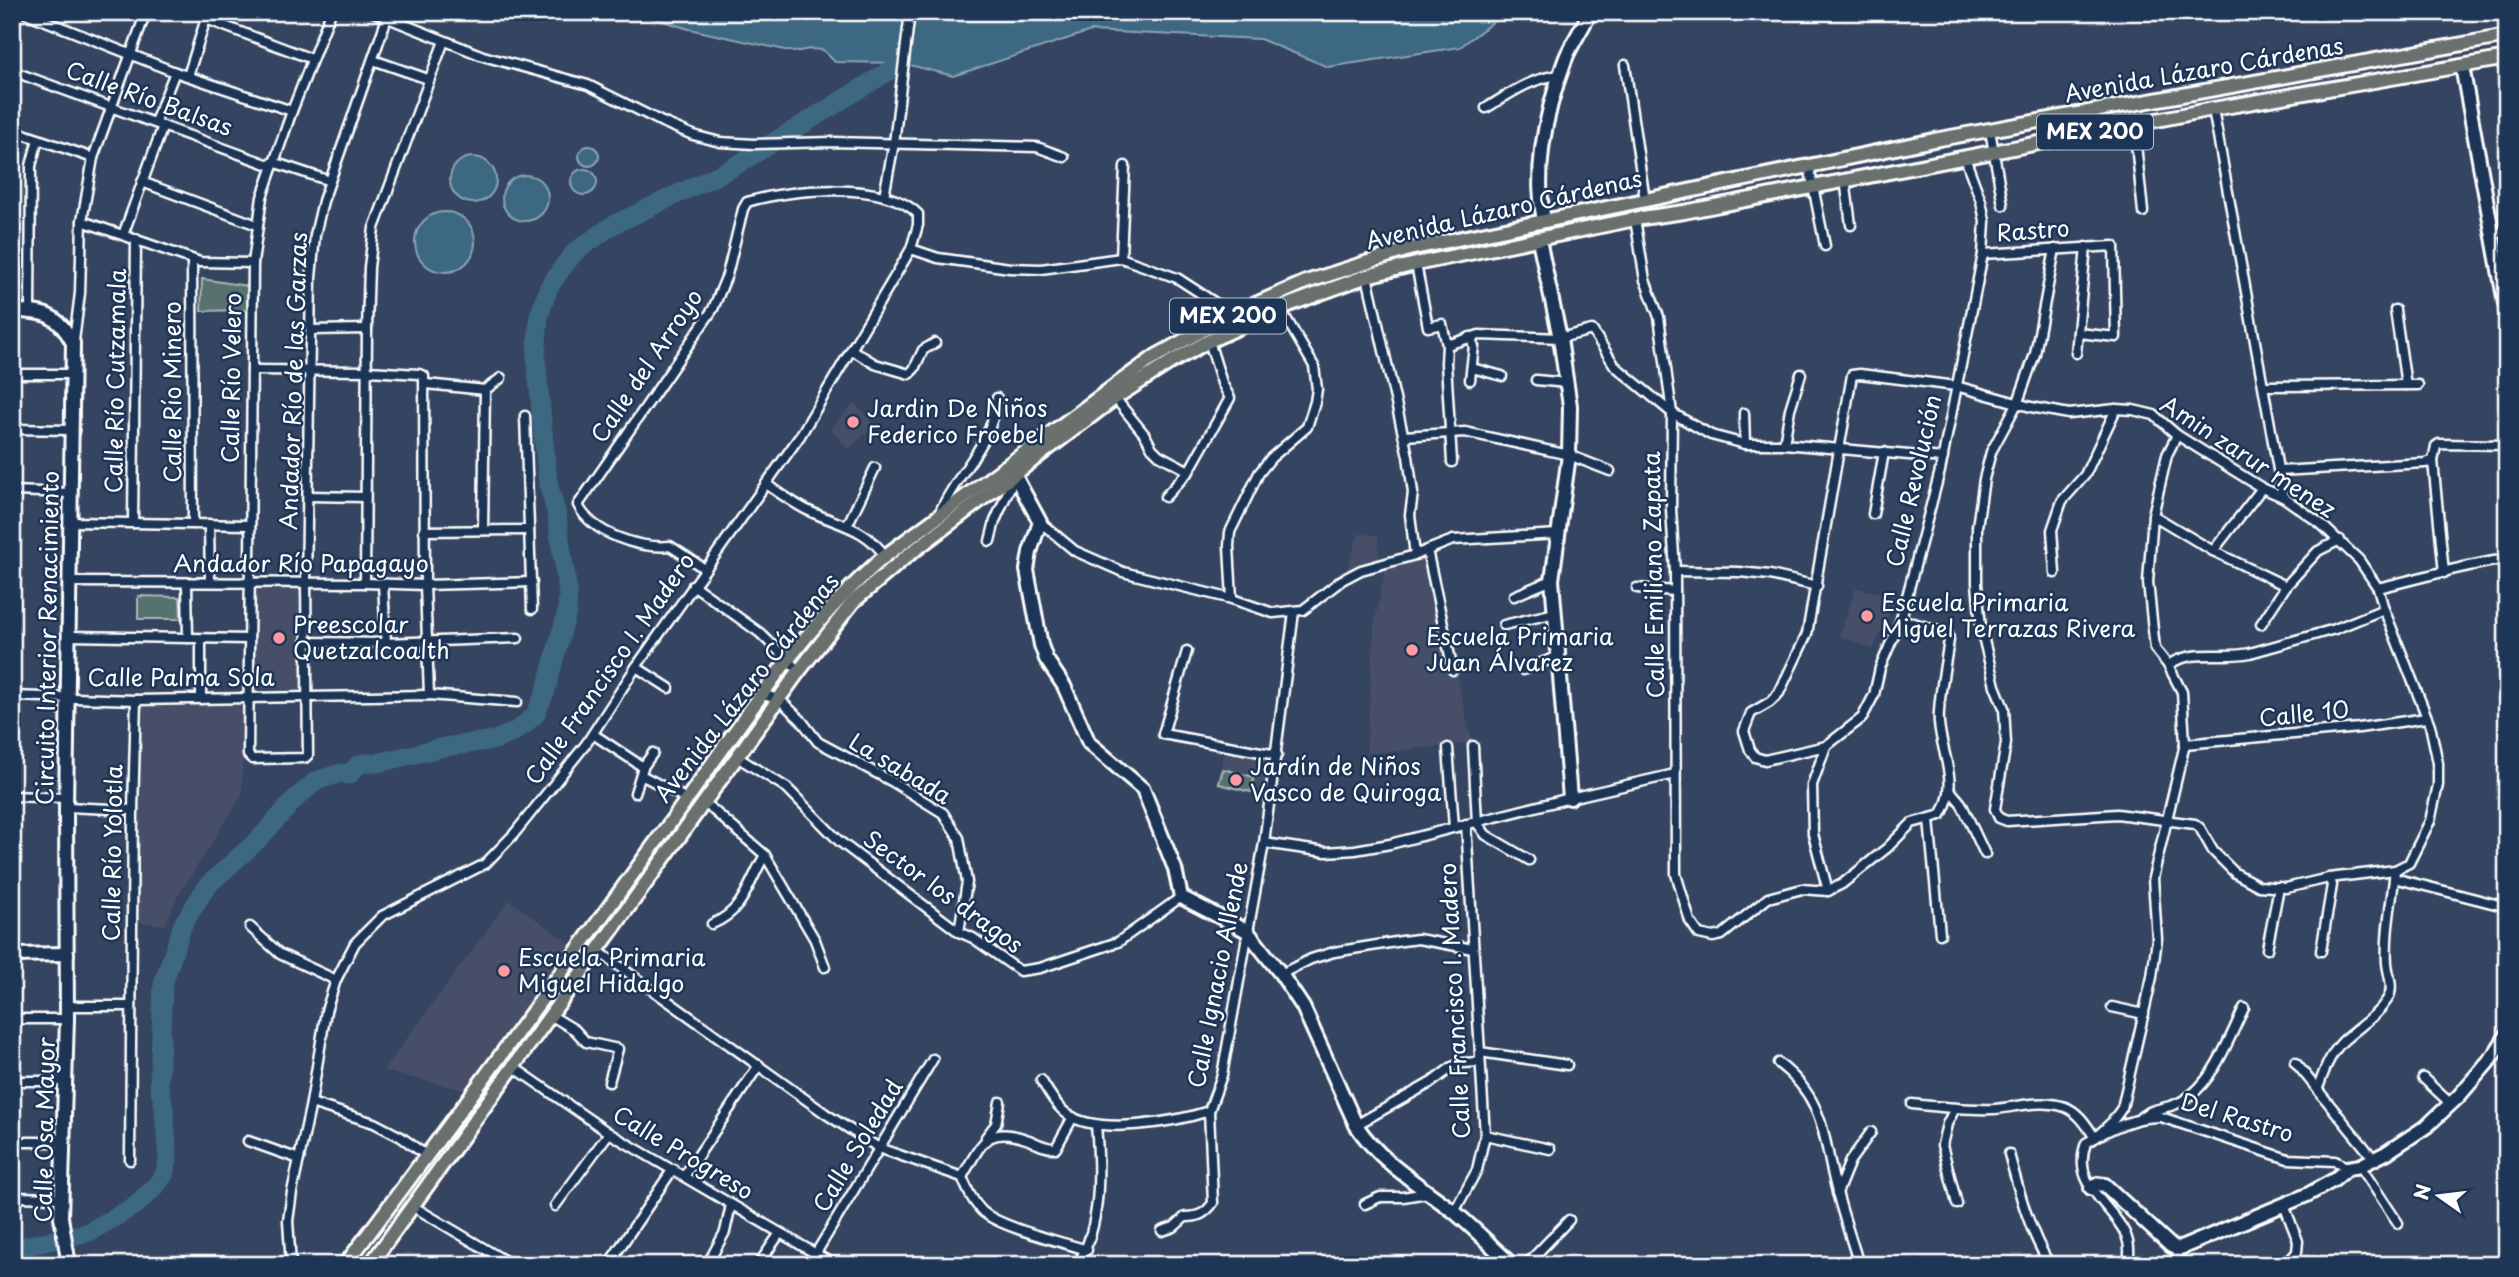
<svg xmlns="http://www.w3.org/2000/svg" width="2519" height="1277" font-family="'Playpen Sans',sans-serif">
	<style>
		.built { fill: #464f67 }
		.green { fill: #56716e; stroke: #aab8b6; stroke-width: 2 }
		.water { fill: #3c6882; stroke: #8aa4b4; stroke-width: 2 }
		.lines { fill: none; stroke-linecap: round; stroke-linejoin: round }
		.river { stroke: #3c6882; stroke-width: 19 }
		.street-casing { stroke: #fff; stroke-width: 13 }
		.secondary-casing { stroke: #fff; stroke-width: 18 }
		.primary-casing { stroke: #fff; stroke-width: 18 }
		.street { stroke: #1d3557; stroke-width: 8 }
		.secondary { stroke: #1d3557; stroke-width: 12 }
		.primary { stroke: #6b706d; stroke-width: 12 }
		.poi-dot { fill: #ff9aa2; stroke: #1d3557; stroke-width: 2.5 }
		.labels { text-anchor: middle; stroke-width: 5; stroke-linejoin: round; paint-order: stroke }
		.shield { fill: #1d3557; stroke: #bbc2cd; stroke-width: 2 }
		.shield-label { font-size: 21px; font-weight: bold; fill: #fff }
		.street-label { font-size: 23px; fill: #fff; stroke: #1d3557 }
		.poi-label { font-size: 23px; fill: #fff; stroke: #1d3557; text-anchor: start }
	</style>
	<rect width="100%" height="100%" fill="#354460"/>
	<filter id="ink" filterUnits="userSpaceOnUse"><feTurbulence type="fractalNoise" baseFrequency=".0143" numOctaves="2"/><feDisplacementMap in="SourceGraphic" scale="14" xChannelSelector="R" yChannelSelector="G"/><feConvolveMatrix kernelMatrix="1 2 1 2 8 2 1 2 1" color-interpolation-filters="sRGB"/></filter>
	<g filter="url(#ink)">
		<g class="built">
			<polygon points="854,403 868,417 874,427 848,449 830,429"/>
			<polygon points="1359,534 1378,535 1379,561 1346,571"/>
			<polygon points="1431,555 1472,743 1366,754 1374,626 1385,569"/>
			<polygon points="255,587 303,587 302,690 254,689"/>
			<polygon points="1856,588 1897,596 1873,649 1839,636"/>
			<polygon points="244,701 242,795 177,898 165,925 137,922 139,702"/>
			<polygon points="1226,747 1271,759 1261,797 1216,784"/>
			<polygon points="509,900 571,944 465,1090 383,1071"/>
		</g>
		<g class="green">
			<polygon points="202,279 248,286 247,310 201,311"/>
			<polygon points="138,596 180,597 181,619 138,619"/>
			<polygon points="1223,769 1254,777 1251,792 1219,784"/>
		</g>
		<g class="water">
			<polygon points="633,12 1506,12 1460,47 1328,67 1260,39 1091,31 953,76 902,63 835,62 823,50 810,49 794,52 689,29"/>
			<circle cx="589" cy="156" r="10"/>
			<circle cx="473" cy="180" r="23"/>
			<circle cx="584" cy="182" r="13"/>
			<circle cx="525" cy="198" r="23"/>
			<circle cx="445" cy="242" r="30"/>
		</g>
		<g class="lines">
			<polyline class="river" points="12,1249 89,1232 136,1205 153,1189 164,1175 168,1160 164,1108 159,1084 163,984 183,924 207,886 260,838 297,797 316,781 341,773 349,775 357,766 364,763 377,763 444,747 495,740 514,732 525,724 535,715 545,693 567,612 568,593 556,511 548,483 536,358 539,316 549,287 565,264 576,251 613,225 732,168 902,63"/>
			<defs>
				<g id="street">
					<polyline points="23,12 175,72 292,111"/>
					<polyline points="331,12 292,111 262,197 253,263 248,755 252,759 305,758 308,755 306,583 311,278 315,235 323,201 387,18"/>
					<polyline points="373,12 483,56 588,85 662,122 693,135 720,142 754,144 832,142 1037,147 1064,157"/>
					<polyline points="12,16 15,12"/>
					<polyline points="206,19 312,59"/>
					<polyline points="373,60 428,79"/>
					<polyline points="1625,65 1645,200"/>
					<polyline points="12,71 272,166"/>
					<polyline points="188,76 208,12"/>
					<path d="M1486 108C1511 93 1531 78 1560 75"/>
					<polyline points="2213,109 2283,497"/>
					<polyline points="155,122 175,72"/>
					<polyline points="2134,125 2143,212"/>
					<polyline points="12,130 93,158"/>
					<polyline points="1990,130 2003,205"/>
					<polyline points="1965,158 1981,201 1985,221 1983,254 1940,471 1901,619 1880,668 1874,695 1862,718 1826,746 1765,760 1755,757 1750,750 1744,731 1751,713 1770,702 1779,693 1807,634 1852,375 1860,374 1956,386 2031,407 2069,414 2116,409 2133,410 2154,415 2177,435 2262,488 2283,497 2321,524 2359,560 2378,588 2384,609 2430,725 2438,763 2438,785 2430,821 2409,863 2395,870 2329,878 2286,888 2259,886 2235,873 2213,851 2200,828 2195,824 2117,814 2007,821 1999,818 1995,809 2006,743 2004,708 1995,686 1981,628 1977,583 1977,527 1984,479 1991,452 2018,402 2035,354 2055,249"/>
					<polyline points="273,162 330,181"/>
					<polyline points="1809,166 1825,246"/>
					<polyline points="1845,179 1851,225"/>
					<polyline points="142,182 257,225"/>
					<polyline points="884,196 894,143 910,12"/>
					<path d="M1635 219 1645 280 1659 317 1672 413 1671 509 1675 571 1676 874 1690 921 1699 934 1713 937 1722 935 1768 898 1802 889 1828 891 1842 884 1887 848 1912 823 1941 815C1960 784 1942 756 1939 723 1937 704 1946 662 1949 640L1948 634 1901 619"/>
					<polyline points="82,221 200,262 253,263"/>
					<polyline points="2493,234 2507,231"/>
					<polyline points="123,235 163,126"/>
					<polyline points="911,249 938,258 1010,268 1041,269 1121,258 1177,278 1217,304 1239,326"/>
					<polyline points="1983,254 2114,246 2116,337 2078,333"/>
					<polyline points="1121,258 1125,166"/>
					<polyline points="192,260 193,524"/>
					<polyline points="1416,264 1428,327 1442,324 1447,345 1446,363 1452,462"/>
					<polyline points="1367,276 1408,456 1413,493 1410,515 1415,555"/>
					<polyline points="2395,310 2406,385"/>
					<polyline points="30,311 31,166 38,139"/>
					<polyline points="311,330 367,329"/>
					<polyline points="74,341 80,293 82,221 93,158 146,12"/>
					<polyline points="1447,345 1479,335 1560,338 1592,330 1615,366 1672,413 1711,435 1745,444 1784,444 1943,458"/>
					<polyline points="852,350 875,364 909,374 914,369 923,350 935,343"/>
					<polyline points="2076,353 2086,247"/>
					<polyline points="1472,368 1502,376"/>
					<polyline points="252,370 368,371 419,374 424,376 425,585 429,695"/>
					<polyline points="12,374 73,374"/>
					<polyline points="1470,380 1474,346 1470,337"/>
					<polyline points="1536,380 1567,383"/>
					<polyline points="426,384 485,390 501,378"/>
					<polyline points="2264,386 2418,385"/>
					<polyline points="1115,398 1145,435 1152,448 1159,455 1189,471"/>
					<polyline points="1744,413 1745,444"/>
					<polyline points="525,416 532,609"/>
					<polyline points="12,429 72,430"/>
					<polyline points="1404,436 1465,432 1569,455 1610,471"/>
					<polyline points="1784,444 1790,409 1801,374"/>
					<polyline points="2433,461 2444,573"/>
					<polyline points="2279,471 2425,463 2433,461 2436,446 2439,444 2507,445"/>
					<path d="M766 484C780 493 794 504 809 511 839 525 865 527 885 556"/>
					<polyline points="12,491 71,493"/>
					<polyline points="308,496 365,497"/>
					<polyline points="1165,497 1189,471 1230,398 1222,383 1209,341"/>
					<path d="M939 514C957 471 992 447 997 398"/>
					<polyline points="1873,514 1884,452"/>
					<polyline points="2153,515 2213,551 2286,586"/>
					<polyline points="71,522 249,525"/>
					<polyline points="1040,522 1075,551 1123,572 1232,599 1273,613 1303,610 1342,580 1361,570 1415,555 1453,540 1558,534"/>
					<polyline points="133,523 136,239"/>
					<polyline points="209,524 210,582"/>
					<polyline points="847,526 875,468"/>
					<polyline points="483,530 485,390"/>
					<polyline points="424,531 529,530"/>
					<polyline points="990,541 995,521 1015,476"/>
					<polyline points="1427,550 1453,670"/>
					<polyline points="2213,551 2262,488"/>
					<polyline points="1675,571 1739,572 1770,575 1817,586"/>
					<polyline points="2055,573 2052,530 2062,501 2085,475 2116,409"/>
					<polyline points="70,582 365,583 425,585 532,582"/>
					<polyline points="187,583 188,638"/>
					<polyline points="365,583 367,329 369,267 374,228 444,41"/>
					<polyline points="383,583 386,643"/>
					<polyline points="693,585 760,633 799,671"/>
					<polyline points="1637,588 1675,591"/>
					<path d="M2378 588C2421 578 2463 565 2507 559"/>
					<polyline points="1514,596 1552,580"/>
					<polyline points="1232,599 1229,546 1230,532 1259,473 1271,458 1307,427 1315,402 1317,389 1314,366 1280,308"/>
					<polyline points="2261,624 2286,586 2318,551 2340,540"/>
					<polyline points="1504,625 1555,613"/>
					<polyline points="69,636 249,639"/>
					<polyline points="306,642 386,643 518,638"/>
					<polyline points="1187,651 1163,734 1277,755"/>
					<path d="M2168 665C2194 648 2222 659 2250 653L2335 629 2384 609"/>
					<polyline points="636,667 669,688"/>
					<polyline points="1523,670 1559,656"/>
					<polyline points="763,695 779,699 801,720 818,742 893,782 943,813 959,838 967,882 959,932"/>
					<polyline points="12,696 136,700 429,695 517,702"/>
					<polyline points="201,699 201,639"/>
					<polyline points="593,734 643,767"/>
					<polyline points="2185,744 2359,728 2426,718"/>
					<polyline points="1473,746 1477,823 1486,835 1529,860"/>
					<polyline points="1826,746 1812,785 1813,834 1828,891"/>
					<polyline points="1448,748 1454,827"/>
					<polyline points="737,757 787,788 839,841 959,932 973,938 1020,971 1040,968 1118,942 1181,897"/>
					<polyline points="641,775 687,799"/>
					<polyline points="1950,790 1961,803 1985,854"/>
					<polyline points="635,793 643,767 653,753"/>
					<polyline points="12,796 66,798"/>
					<polyline points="705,803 765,855 815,940 825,967"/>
					<polyline points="66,807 133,810"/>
					<polyline points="1929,820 1940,934"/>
					<polyline points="1264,843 1326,852 1355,850 1390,844 1570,798 1675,774"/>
					<polyline points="2394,878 2507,907"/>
					<path d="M712 924C745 910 747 885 765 855"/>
					<polyline points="250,927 280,954 336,980"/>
					<polyline points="2267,949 2279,887"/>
					<path d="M598 951 826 1114 879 1148 962 1177C967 1189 972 1201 982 1211 999 1227 1062 1242 1087 1250"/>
					<polyline points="2321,951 2332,885 2329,878"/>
					<polyline points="1281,974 1311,959 1334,952 1402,941 1418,939 1473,949"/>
					<polyline points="67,1006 130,1006"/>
					<polyline points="2112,1007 2144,1014"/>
					<polyline points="552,1016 575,1030 586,1042 618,1049 609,1082"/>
					<polyline points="12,1019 67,1019"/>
					<polyline points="1480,1052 1567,1065"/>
					<polyline points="2295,1062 2374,1159"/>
					<path d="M1778 1063C1827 1100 1822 1138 1837 1192 1843 1216 1852 1241 1859 1265"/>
					<polyline points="515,1068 609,1133 835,1265"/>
					<polyline points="2423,1078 2451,1104"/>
					<path d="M1041 1080C1048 1091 1056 1106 1067 1114 1098 1136 1175 1122 1209 1111"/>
					<polyline points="12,1081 65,1081"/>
					<path d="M2318 1088C2324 1071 2330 1054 2343 1041 2358 1027 2376 1017 2387 1000 2395 988 2388 975 2387 963 2385 932 2392 901 2395 870"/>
					<polyline points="311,1103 374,1123 401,1137 427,1156"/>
					<path d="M1912 1104C1939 1107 1967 1110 1994 1109 2018 1107 2041 1099 2065 1107 2079 1112 2087 1126 2095 1138L2112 1122 2122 1108 2152 977 2157 939 2153 878 2185 744 2182 692 2168 665 2155 649 2148 582 2153 515 2167 455 2177 435"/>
					<polyline points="1955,1108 1947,1124 1942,1145 1957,1204"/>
					<path d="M2141 1117C2154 1107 2162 1110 2176 1104 2212 1089 2228 1040 2244 1008"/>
					<polyline points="1356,1125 1432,1082 1452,1067 1462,1063 1480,1062"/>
					<polyline points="1485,1135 1550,1149"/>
					<polyline points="986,1137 996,1124 1000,1102"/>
					<polyline points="248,1141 299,1159"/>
					<polyline points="12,1142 63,1142"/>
					<path d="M2009 1154C2019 1191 2029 1231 2050 1265"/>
					<polyline points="130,1160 133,810 136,700"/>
					<polyline points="2360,1166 2398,1223"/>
					<polyline points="685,1175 759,1065"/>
					<path d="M962 1177C982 1144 985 1124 1029 1140 1038 1144 1047 1149 1056 1148L1073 1117"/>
					<polyline points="1837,1193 1850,1161 1871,1132"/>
					<polyline points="12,1197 62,1198"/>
					<polyline points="1365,1204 1380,1197 1403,1197 1427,1193"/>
					<polyline points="2284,1205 2298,1241 2297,1252 2286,1265"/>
					<polyline points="555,1206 609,1133"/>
					<polyline points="414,1207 512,1265"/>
					<polyline points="1454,1212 1477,1170 1485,1135 1466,824"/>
					<path d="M1162 1231 1174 1227 1185 1217C1198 1217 1205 1214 1213 1203L1209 1111 1222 1075 1264 843 1294 612"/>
					<polyline points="816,1253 933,1059"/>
					<path d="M291 1265 288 1221 292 1192 311 1103 326 1011 336 980 355 943 382 916 485 864 514 834 586 744 636 667 800 436 911 249 918 225V214C885 180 789 189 747 202L743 209 727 275 713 309 578 505C592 534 640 549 670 546L705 569"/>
					<polyline points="608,1265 673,1169"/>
					<polyline points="707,1265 725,1232 731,1205"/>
					<polyline points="758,1265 780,1233"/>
					<path d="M1077 1265C1102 1226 1100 1170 1096 1125"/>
					<polyline points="1526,1265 1569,1220"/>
					<path d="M2127 1265C2143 1214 2066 1198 2086 1143 2107 1130 2136 1116 2161 1117L2288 1159 2335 1161 2348 1168"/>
					<polyline points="2177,1265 2177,1249"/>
				</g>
				<g id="secondary">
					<polyline points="2462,66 2507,314"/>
					<path d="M1544 221C1533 168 1546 111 1565 60 1571 44 1583 28 1590 12"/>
					<polyline points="1539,240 1560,338 1570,406 1569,455 1552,580 1570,798"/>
					<path d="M12 311C44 311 58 314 73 343L66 807 67 1019 61 1217 69 1265"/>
					<path d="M1015 476 1040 522 1030 552 1027 570 1041 645 1046 659 1064 686 1089 743 1143 789 1175 869 1181 897 1247 931 1281 974 1303 1007 1356 1125C1380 1162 1418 1184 1452 1210 1473 1227 1492 1247 1512 1265"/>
					<polyline points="12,955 67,954"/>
					<polyline points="2091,1188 2097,1184 2105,1185 2171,1246 2177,1249 2183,1247 2307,1195 2334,1180 2348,1168 2360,1166 2386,1153 2427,1126 2459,1096 2494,1055 2507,1035"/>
				</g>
				<g id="primary">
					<path d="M345 1265C456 1118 564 969 672 820 737 731 801 627 885 556L1124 379 1156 356 1230 315 1306 282 1409 249 1934 140 2507 36"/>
					<polyline points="370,1265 799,671 853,602 907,556 1115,398 1171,362 1209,341 1291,304 1367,276 1416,264 1635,219 1684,212 2213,109 2507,58"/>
				</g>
			</defs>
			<use href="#street" class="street-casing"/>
			<use href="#secondary" class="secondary-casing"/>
			<use href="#primary" class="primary-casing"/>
			<use href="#street" class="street"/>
			<use href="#secondary" class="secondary"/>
			<use href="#primary" class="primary"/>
		</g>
	</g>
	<g class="poi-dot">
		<circle cx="853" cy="422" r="7"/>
		<circle cx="1867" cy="616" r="7"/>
		<circle cx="279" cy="638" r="7"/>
		<circle cx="1412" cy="650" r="7"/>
		<circle cx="1236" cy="780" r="7"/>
		<circle cx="504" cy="971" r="7"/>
	</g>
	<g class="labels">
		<g class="shield">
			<rect x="2037" y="114.5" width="116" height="35" rx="5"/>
			<rect x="1170" y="298.5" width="116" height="35" rx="5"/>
		</g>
		<g class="shield-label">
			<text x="2095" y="139">MEX 200</text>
			<text x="1228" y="323">MEX 200</text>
		</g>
		<g class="street-label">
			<text transform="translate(2204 70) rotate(-10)" y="8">Avenida Lázaro Cárdenas</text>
			<text transform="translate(149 99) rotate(20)" y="8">Calle Río Balsas</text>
			<text transform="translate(1504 210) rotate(-13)" y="8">Avenida Lázaro Cárdenas</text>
			<text transform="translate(2033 231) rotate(-4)" y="8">Rastro</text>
			<text transform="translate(647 366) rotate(-56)" y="8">Calle del Arroyo</text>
			<text transform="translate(232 378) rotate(-89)" y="8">Calle Río Velero</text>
			<text transform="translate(116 381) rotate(-89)" y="8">Calle Río Cutzamala</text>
			<text transform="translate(294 381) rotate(-88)" y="8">Andador Río de las Garzas</text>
			<text transform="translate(173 392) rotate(-90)" y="8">Calle Río Minero</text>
			<text transform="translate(2248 457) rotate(33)" y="8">Amin zarur menez</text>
			<text transform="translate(1914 481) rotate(-77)" y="8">Calle Revolución</text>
			<text x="301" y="572">Andador Río Papagayo</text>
			<text transform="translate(1654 575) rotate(-91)" y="8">Calle Emiliano Zapata</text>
			<text transform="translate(48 638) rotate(-89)" y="8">Circuito Interior Renacimiento</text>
			<text transform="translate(610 669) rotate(-55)" y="8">Calle Francisco I. Madero</text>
			<text x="181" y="686">Calle Palma Sola</text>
			<text transform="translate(747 688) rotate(-52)" y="8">Avenida Lázaro Cárdenas</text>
			<text transform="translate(2304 714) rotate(-6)" y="8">Calle 10</text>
			<text transform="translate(900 769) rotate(31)" y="8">La sabada</text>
			<text transform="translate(113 853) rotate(-89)" y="8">Calle Río Yolotla</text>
			<text transform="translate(943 892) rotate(36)" y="8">Sector los dragos</text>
			<text transform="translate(1218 975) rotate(-79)" y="8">Calle Ignacio Allende</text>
			<text transform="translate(1455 1001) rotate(-93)" y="8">Calle Francisco I. Madero</text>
			<text transform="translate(2237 1118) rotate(17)" y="8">Del Rastro</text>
			<text transform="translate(45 1130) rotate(-89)" y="8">Calle Osa Mayor</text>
			<text transform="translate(858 1146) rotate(-59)" y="8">Calle Soledad</text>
			<text transform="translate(683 1153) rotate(31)" y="8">Calle Progreso</text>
		</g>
		<g class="poi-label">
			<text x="867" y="417">Jardin De Niños<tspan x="867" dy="26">Federico Froebel</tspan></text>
			<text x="1881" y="611">Escuela Primaria<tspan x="1881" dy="26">Miguel Terrazas Rivera</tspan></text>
			<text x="293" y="633">Preescolar<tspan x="293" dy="26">Quetzalcoalth</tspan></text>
			<text x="1426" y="645">Escuela Primaria<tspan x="1426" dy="26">Juan Álvarez</tspan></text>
			<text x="1250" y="775">Jardín de Niños<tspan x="1250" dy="26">Vasco de Quiroga</tspan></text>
			<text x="518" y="966">Escuela Primaria<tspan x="518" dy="26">Miguel Hidalgo</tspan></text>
		</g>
	</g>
	<rect width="2519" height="1277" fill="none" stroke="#1d3557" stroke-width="42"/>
	<rect x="21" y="21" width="2477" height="1235" fill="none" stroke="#fff" stroke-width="2.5" filter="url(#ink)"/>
	<g transform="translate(2439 1196) rotate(284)" stroke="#1d3557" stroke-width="5" paint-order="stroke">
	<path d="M0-5L12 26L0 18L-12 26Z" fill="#ffffff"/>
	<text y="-10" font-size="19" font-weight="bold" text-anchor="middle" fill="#ffffff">N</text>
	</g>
</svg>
